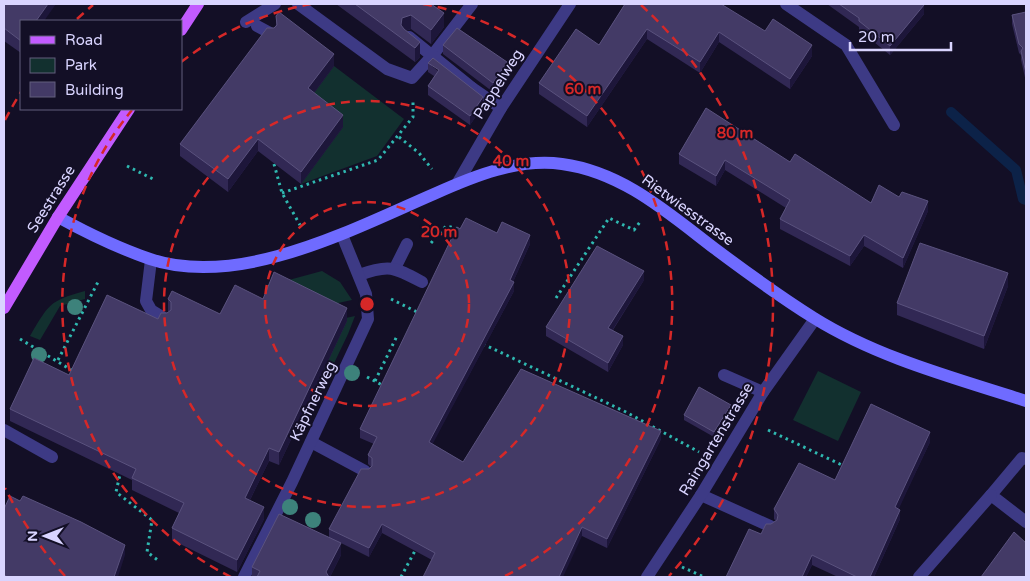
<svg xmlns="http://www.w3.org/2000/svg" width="1030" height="581" font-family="'Varela Round',sans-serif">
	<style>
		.green { fill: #12302f }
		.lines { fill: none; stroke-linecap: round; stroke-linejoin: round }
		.stream { stroke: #0c2248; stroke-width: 10 }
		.path { stroke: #2fb8b0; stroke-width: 3; stroke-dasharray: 2.5 4; stroke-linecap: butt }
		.lane { stroke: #3d3a85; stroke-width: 12 }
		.street { stroke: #3d3a85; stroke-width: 12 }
		.secondary { stroke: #6f6bff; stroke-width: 12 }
		.primary { stroke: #c25bff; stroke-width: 12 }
		.lane-bridge { stroke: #3d3a85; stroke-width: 12 }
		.tree { fill: #3d827b }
		.wall { fill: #312854 }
		.shaded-wall { fill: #1d163a }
		.building { fill: #433a66; stroke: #5a527e }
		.ring { fill: none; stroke: #d62828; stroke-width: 2.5; stroke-dasharray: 9 6 }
		.labels { text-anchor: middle; stroke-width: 4; stroke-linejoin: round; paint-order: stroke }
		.street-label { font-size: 15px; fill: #d9d4ff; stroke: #130f26 }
		.centre { fill: #d62828; stroke: #130f26; stroke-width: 2.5 }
		.ring-label { font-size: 15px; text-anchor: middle; font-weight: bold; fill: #d62828; stroke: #130f26; stroke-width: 4; stroke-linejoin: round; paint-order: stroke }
	</style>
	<rect width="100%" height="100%" fill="#130f26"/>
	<g class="green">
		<polygon points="334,66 404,119 377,156 301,184 343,127 308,101"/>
		<polygon points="322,271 340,282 352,300 338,303 341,319 355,316 348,334 316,401 310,398 274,284"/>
		<path d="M85 291V299L60 306 40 340 30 336C49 304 49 301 85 291Z"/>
		<polygon points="818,371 861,392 838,441 793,420"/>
	</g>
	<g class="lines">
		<polyline class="stream" points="951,112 1016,170 1023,199 1026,200"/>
		<g class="path">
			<polyline points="399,137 419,153 432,169"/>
			<polyline points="274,164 282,193 300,225"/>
			<polyline points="127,166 155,180"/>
			<polyline points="282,193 378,160 413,117 413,100"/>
			<polyline points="431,243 446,226 459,229"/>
			<polyline points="556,298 609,218 634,230 640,222"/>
			<polyline points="391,299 419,313"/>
			<polyline points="20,339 73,371"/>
			<polyline points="483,344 626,412 699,452"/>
			<polyline points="58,360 99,280"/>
			<polyline points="367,377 384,386"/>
			<polyline points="375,381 397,336"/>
			<polyline points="768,430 846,467"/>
			<polyline points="121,470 116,492 152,520 147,552 159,561"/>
			<polyline points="682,567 704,577"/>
			<polyline points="401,577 417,547"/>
		</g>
		<g class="lane">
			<polyline points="298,4 387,69 412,78 432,56 472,4"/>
			<polyline points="246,22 275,4"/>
			<polyline points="257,26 270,33"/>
			<polyline points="472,88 501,108"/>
			<polyline points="151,260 146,301 151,310 164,318"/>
			<polyline points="395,268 407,244"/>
			<path d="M359 275C389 264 394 267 422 282"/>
			<polyline points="724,375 763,392"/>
			<polyline points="4,430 52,457"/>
			<polyline points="311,442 365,471"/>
			<polyline points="1026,459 1022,458 991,495 1026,522"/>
			<polyline points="701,495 770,526"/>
		</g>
		<g class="street">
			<polyline points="786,4 846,45 894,125"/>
			<polyline points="457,184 501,108 570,4"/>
			<polyline points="244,577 292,482 368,319 366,294 342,235"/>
			<polyline points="647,577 701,495 763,392 815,319"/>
			<polyline points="919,577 991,495"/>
		</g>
		<path class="secondary" d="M58 217C87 233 118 248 150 259 240 289 353 229 434 194 474 176 518 158 562 164 622 172 667 212 714 248 746 272 779 296 814 318 878 358 955 378 1026 401"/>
		<g class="primary">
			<polyline points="181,30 198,4"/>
			<polyline points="4,308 58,217 129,109"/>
		</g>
		<polyline class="lane-bridge" points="409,37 472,88"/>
	</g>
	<g class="tree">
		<circle cx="75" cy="307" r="8"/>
		<circle cx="39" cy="355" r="8"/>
		<circle cx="352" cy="373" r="8"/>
		<circle cx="290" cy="507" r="8"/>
		<circle cx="313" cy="520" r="8"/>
	</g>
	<g class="wall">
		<polygon points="4,4 21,21 21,53 4,41"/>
		<polygon points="336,4 433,4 432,5 444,27 431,44 411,29 406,31 420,57 415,62"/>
		<polygon points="625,4 765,31 812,56 790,89 719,42 700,73 647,39 587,127 539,94 539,83 599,45"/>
		<polygon points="827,4 923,4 924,14 890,55 859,30 859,27"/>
		<polygon points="1026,12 1026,82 1021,60 1021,55 1019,53 1012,24 1012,15"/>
		<polygon points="276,16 334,66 314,93 343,127 301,184 258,151 228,192 180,156 180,144 276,25"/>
		<polygon points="443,45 507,72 493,92 443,54"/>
		<polygon points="428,63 483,106 470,125 428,95 428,86 434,76 428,72"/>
		<polygon points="679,154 790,162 871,203 899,197 928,211 903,268 864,246 850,266 780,229 780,219 786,208 725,170 716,186 679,164"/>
		<polygon points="460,229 497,233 530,244 513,282 514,291 432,444 463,462 661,439 607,548 582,536 432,560 382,533 369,557 341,543 341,555 330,577 252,577 252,567 329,538 329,529 369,469 371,467 368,464 368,455 374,444 360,438 360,429"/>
		<polygon points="644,280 613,330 623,345 608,372 546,336 546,327"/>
		<polygon points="1008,286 984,349 897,315 897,303"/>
		<polygon points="168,299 220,314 263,299 347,321 279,465 269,461 250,500 264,519 237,572 172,540 172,528 179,513 132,490 132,480 10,421 10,409 69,375 167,313 169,312 168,311"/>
		<polygon points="731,410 714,437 684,420 684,415"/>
		<polygon points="930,442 898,509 900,519 874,577 838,577 812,565 806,577 726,577 761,534 776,521 774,519 774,509 835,480"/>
	</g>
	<g class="shaded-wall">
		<polygon points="48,4 56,4 44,21 36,21"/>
		<polygon points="924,5 924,14 890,55 890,46"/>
		<polygon points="444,13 444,27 431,44 431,30"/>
		<polygon points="411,15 411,29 402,32 401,39 401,25 402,18"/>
		<polygon points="647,29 647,39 587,127 587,116"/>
		<polygon points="719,32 719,42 700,73 700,62"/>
		<polygon points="420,42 420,57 415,62 415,48"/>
		<polygon points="812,45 812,56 790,89 790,79"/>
		<polygon points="334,54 334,66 308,101 308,88"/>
		<polygon points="507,62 507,72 493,92 493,83"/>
		<polygon points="483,97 483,106 470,125 470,116"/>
		<polygon points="343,115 343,127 301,184 301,172"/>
		<polygon points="258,139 258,151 228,192 228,179"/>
		<polygon points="725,160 725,170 716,186 716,176"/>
		<polygon points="928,201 928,211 903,268 903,258"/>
		<polygon points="530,235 530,244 510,289 510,280"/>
		<polygon points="864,235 864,246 850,266 850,256"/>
		<polygon points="644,271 644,280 608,337 608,328"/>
		<polygon points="1008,273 1008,286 984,349 984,336"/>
		<polygon points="514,282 514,291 429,451 429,442"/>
		<polygon points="347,308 347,321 279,465 279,452"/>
		<polygon points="623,336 623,345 608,372 608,363"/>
		<polygon points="731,405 731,410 714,437 714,432"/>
		<polygon points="661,431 661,439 607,548 607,539"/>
		<polygon points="930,432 930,442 895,517 895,507"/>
		<polygon points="269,448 269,461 245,510 245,498"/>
		<polygon points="264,507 264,519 237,572 237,560"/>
		<polygon points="900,510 900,519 874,577 870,577"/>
		<polygon points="382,524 382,533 369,557 369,548"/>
		<polygon points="582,527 582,536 563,577 559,577"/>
		<polygon points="341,543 341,555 330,577 326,577 326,572"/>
		<polygon points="125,545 125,555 118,577 114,577"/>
		<polygon points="812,555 812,565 806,577 802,577"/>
	</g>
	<g class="building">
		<polygon points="4,4 48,4 36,21 21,21 21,41 4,28"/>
		<polygon points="355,4 431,4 444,13 431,30 411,15 402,18 401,25 404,29 420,42 415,48"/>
		<polygon points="625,4 721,4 765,31 773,19 812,45 790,79 719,32 700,62 647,29 587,116 539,83 576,29 599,45"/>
		<polygon points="839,4 923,4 924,5 890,46 859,21 859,18"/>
		<polygon points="279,12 334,54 308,88 343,115 301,172 258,139 228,179 180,144 267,28 274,28 277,25 276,16"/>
		<polygon points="1026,12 1026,73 1021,51 1023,48 1019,44 1012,15"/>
		<polygon points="457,28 507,62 493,83 443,45"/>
		<polygon points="433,58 483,97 470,116 428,86 439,70 428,63"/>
		<polygon points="706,108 790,162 795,154 871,203 879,185 899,197 902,192 928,201 903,258 864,235 850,256 780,219 790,200 725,160 716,176 679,154"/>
		<polygon points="466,218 497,233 502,222 530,235 510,280 514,282 429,442 463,462 521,369 661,431 607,539 582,527 559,577 423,577 435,553 382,524 369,548 329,529 361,469 369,469 372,466 372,458 368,455 377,437 360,429 457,227 460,229"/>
		<polygon points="920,243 1008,273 984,336 897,303"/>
		<polygon points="597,246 644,271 608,328 623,336 608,363 546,327"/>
		<polygon points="274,272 347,308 279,452 269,448 245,498 264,507 237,560 172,528 184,503 132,478 136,469 10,409 34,358 69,375 107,295 158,319 161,313 167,313 171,310 171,302 168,299 172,291 220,314 235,285 263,299"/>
		<polygon points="699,387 731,405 714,432 684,415"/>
		<polygon points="871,404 930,432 895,507 900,510 870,577 857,577 812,555 802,577 726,577 749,529 761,534 766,524 771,524 777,520 778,515 774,509 799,463 835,480"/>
		<polygon points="10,496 20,501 23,496 81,522 125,545 114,577 5,577 6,576 4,574 4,509"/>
		<polygon points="279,514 341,543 326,572 329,577 257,577 260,571 252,567"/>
		<polygon points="1014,532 1026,543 1026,577 981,577"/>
	</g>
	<g class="ring">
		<circle cx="367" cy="304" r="102"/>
		<circle cx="367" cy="304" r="203"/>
		<path d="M231 577A305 305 0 0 1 132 110M181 62A305 305 0 0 1 311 4M423 4A305 305 0 0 1 503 577"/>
		<path d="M65 576A406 406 0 0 1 5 488M5 120A406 406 0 0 1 21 92M77 19A406 406 0 0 1 93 5M641 5A406 406 0 0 1 669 576"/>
	</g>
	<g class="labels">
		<g class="street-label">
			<text transform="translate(498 84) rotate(-58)" y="5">Pappelweg</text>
			<text transform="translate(51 199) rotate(-58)" y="5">Seestrasse</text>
			<text transform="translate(688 210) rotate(36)" y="5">Rietwiesstrasse</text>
			<text transform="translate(313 401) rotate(-64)" y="5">Käpfnerweg</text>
			<text transform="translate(716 439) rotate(-59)" y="5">Raingartenstrasse</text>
		</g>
	</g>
	<circle cx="367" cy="304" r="8" class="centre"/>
	<g class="ring-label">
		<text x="583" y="94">60 m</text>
		<text x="735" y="138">80 m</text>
		<text x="511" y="166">40 m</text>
		<text x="439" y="237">20 m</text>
	</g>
	<rect width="1030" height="581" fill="none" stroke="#d9d4ff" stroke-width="10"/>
	<rect x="20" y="20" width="162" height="90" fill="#130f26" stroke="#625e7d"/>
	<rect x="30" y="36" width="25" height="8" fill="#c25bff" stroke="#625e7d"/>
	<text x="65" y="45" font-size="15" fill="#d9d4ff">Road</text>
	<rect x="30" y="58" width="25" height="15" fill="#12302f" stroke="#625e7d"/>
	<text x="65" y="70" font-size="15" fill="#d9d4ff">Park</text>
	<rect x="30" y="82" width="25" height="15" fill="#433a66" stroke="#625e7d"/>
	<text x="65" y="95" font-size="15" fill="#d9d4ff">Building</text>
	<g transform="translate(45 536) rotate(270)" stroke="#130f26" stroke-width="4" paint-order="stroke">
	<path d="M0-4L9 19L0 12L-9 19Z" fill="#d9d4ff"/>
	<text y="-8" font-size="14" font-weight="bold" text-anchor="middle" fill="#d9d4ff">N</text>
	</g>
	<path d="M850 42v8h101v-8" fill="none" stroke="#d9d4ff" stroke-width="2.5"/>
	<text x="858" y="42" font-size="15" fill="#d9d4ff" stroke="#130f26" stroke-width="4" paint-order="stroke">20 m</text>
</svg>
